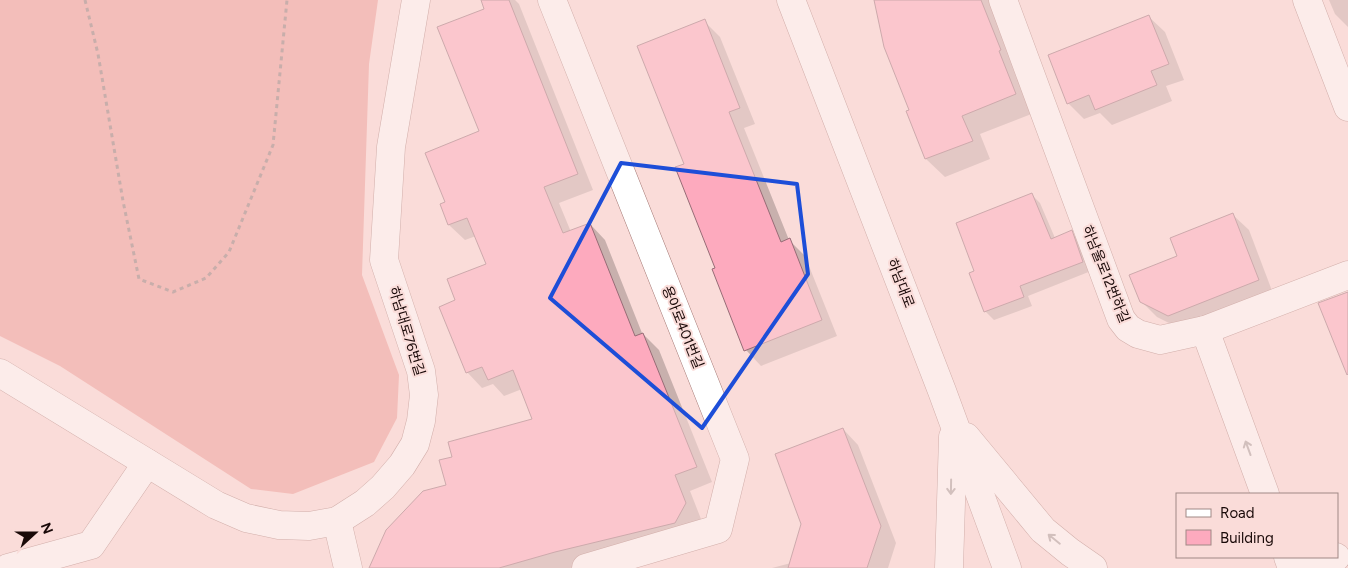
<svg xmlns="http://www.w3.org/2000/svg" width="1348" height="568" font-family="Figtree,'Noto Sans KR',sans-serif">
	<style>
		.forest { fill: #ec9994 }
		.shadow { fill: #0003 }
		.building { fill: #fdaabe; stroke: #976c76 }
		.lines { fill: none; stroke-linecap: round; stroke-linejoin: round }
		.minor-casing { stroke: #a47874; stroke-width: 29 }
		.tertiary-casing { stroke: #a47874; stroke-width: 29 }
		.secondary-casing { stroke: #a47874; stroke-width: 29 }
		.path { stroke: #8d7674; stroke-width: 3; stroke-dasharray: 4 4; stroke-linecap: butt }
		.minor { stroke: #fff; stroke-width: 28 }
		.tertiary { stroke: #fff; stroke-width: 28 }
		.secondary { stroke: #fff; stroke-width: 28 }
		.oneway { stroke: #a39d9c }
		.marked { fill: none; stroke: #1d4ed8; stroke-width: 4; stroke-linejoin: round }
		.labels { text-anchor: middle; stroke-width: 4; stroke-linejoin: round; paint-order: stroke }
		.street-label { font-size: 14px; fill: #190908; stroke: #fadcd9 }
	</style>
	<rect width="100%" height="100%" fill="#fadcd9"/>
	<polygon class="forest" points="0,0 378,0 369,64 362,275 399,375 397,418 374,462 293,494 251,489 60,366 0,336"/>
	<g class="shadow">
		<polygon points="482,0 515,0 519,4 593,190 559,203 571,232 590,224 605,240 642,333 659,350 712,482 690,491 701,519 690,538 570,568 374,568 447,486 454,458 534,420 522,389 504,396 493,384 482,388 467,372 488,264 476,236 465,240 449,225 446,203 480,132 486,9"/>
		<polygon points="874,0 992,0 1034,113 980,134 990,159 945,177 926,159 908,111 910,110"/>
		<polygon points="1329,0 1348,0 1348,27 1335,14"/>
		<polygon points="1149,17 1165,32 1184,80 1166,86 1172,101 1112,125 1100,113 1084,119 1068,103"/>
		<polygon points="704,21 720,37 755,124 744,128 789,240 805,256 837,336 761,366 746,350 717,269 686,164"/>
		<polygon points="1031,194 1040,203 1055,238 1071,232 1080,241 1091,271 1028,296 1032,306 994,320 985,311 976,271"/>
		<polygon points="1233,215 1249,230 1274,296 1185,331 1157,317 1141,301 1179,256"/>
		<polygon points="843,429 858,445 896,543 888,568 772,568 791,563"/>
	</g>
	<g class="building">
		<polygon points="481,0 509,0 578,174 544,187 563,233 590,223 635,336 643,333 697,467 675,475 686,503 675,523 555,552 499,568 369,568 386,530 423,491 446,485 439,460 452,457 448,442 532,419 513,370 488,380 482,367 466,373 439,307 455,300 447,279 486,264 467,218 448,225 440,204 445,202 425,153 479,131 437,27 484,9"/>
		<polygon points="874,0 981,0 1001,50 999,51 1016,94 962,116 973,141 925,159 906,111 909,110 884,47"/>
		<polygon points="1149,15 1169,64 1151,71 1157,85 1095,110 1089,95 1067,104 1048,55"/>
		<polygon points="705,19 740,108 729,112 781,242 790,238 822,320 744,351 712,269 715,268 675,167 684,164 637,46"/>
		<polygon points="1032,193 1051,239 1072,230 1083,262 1020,286 1024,297 984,312 969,273 974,271 956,223"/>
		<polygon points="1233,213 1259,280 1168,316 1140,302 1129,275 1177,256 1170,238"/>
		<polygon points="1348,292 1348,374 1347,375 1318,303"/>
		<polygon points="843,428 881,526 867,568 788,568 801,524 775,454"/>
	</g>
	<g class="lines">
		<defs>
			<g id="minor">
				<polyline points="552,0 735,459 718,529 586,568"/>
				<polyline points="1003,0 1121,319 1128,328 1138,334 1160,340 1205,330 1348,275"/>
				<polyline points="1307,0 1348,107"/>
				<polyline points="1205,330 1265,494"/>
				<polyline points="0,373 216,505 246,518 279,525 309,526 337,521 365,503 383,487 402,465 415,444 421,421 424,395 421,371 384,260 391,147 416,0"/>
				<polyline points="337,521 348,568"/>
				<polyline points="1288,557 1292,568"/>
				<polyline points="8,568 91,545 147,463"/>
			</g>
			<polyline id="tertiary" points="1308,568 1336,557"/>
			<g id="secondary">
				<polyline points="791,0 942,391 1007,568"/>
				<polyline points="966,437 1043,530 1070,552 1093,568"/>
				<polyline points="949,568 953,437"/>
			</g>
		</defs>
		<use href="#minor" class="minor-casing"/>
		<use href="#tertiary" class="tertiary-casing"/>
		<use href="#secondary" class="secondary-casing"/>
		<polyline class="path" points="85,0 98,54 123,201 139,279 173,292 206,278 229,252 273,145 287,0"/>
		<use href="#minor" class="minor"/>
		<use href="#tertiary" class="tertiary"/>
		<use href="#secondary" class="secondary"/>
	</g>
	<defs><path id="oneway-shaft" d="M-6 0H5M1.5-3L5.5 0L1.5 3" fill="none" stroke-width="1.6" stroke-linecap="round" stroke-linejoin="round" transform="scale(1.25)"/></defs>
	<g class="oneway">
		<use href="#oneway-shaft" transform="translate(1248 448) rotate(-110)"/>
		<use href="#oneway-shaft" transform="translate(951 487) rotate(91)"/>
		<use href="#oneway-shaft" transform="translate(1054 539) rotate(-141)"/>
	</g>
	<path d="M0 0H1348V568H0ZM621 163 797 184 808 274 702 428 550 298Z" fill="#fadcd9" fill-opacity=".55" fill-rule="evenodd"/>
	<path class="marked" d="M621 163 797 184 808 274 702 428 550 298Z"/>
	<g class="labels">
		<g class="street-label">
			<text transform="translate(1106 274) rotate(68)" y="5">하남울로12번하길</text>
			<text transform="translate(901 283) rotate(69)" y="5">하남대로</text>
			<text transform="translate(683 327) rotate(68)" y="5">용아로401번길</text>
			<text transform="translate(407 331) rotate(73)" y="5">하남대로76번길</text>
		</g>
	</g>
	<rect x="1176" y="493" width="162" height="65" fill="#fadcd9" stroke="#a08885"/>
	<rect x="1186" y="509" width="25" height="8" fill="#ffffff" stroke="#a08885"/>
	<text x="1220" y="518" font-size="15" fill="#190908">Road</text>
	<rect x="1186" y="530" width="25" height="15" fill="#fdaabe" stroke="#a08885"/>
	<text x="1220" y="543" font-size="15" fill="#190908">Building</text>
	<g transform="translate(35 533) rotate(69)" stroke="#fadcd9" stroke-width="4" paint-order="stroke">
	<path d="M0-4L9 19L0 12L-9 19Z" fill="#190908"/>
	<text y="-8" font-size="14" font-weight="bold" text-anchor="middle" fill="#190908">N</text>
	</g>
</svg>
